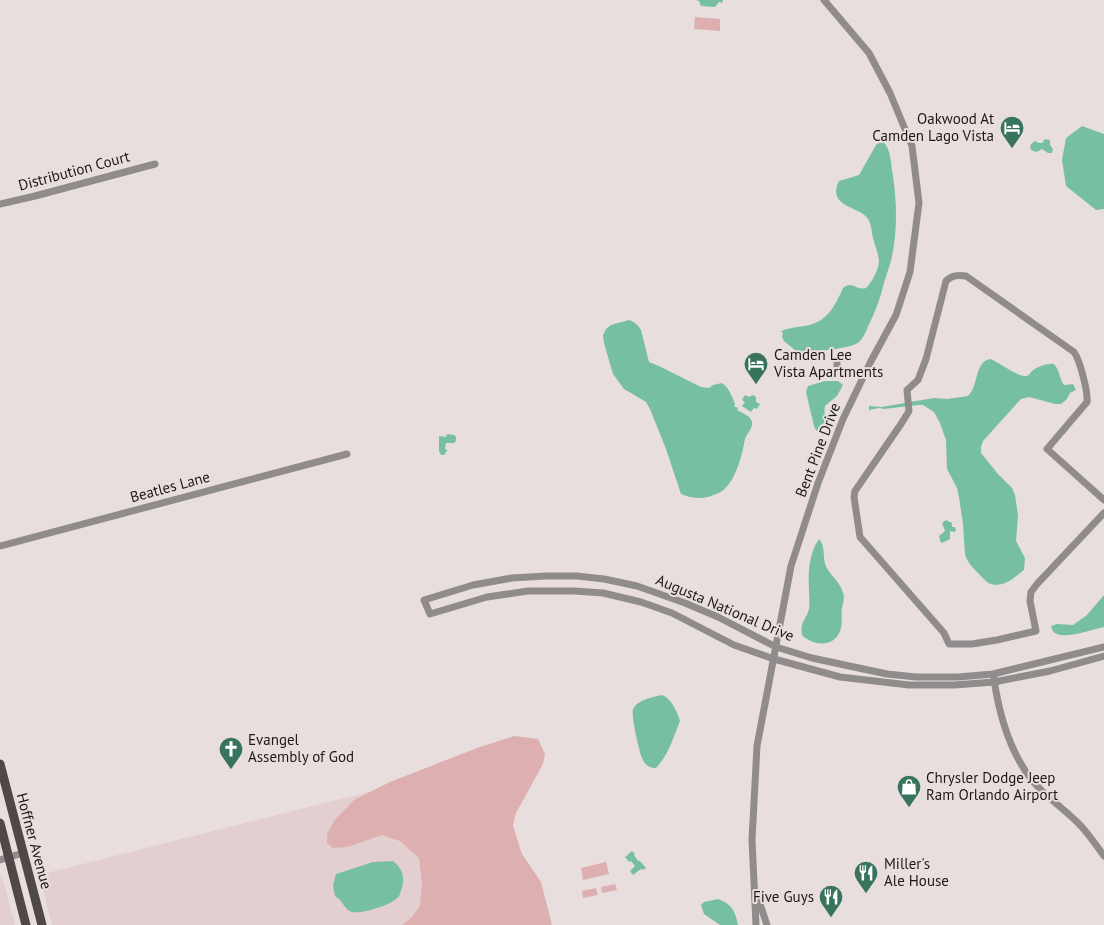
<svg xmlns="http://www.w3.org/2000/svg" width="1104" height="925" font-family="'PT Sans',sans-serif">
	<style>
		.built { fill: #e3cfcf }
		.green { fill: #ddafb0 }
		.water { fill: #77bfa3 }
		.lines { fill: none; stroke-linecap: round; stroke-linejoin: round }
		.minor { stroke: #918c8c; stroke-width: 7 }
		.major { stroke: #504848; stroke-width: 9 }
		.labels { text-anchor: middle; stroke-width: 4; stroke-linejoin: round; paint-order: stroke }
		.poi-label { font-size: 15px; fill: #1c1919; stroke: #e9dede; text-anchor: start }
		.street-label { font-size: 15px; fill: #1c1919; stroke: #e9dede }
	</style>
	<rect width="100%" height="100%" fill="#e9dede"/>
	<g class="built">
		<polygon points="448,772 487,925 52,925 39,875"/>
		<polygon points="2,876 15,925 0,925 0,877"/>
	</g>
	<g class="green">
		<polygon points="695,17 720,19 720,31 694,29"/>
		<polygon points="514,736 538,739 545,754 543,764 516,813 513,826 522,854 541,882 552,925 402,925 412,917 420,906 422,884 419,858 400,841 382,835 347,847 333,848 327,843 327,834 334,821 354,800 390,782 477,748"/>
		<polygon points="606,862 609,874 583,880 581,868"/>
		<polygon points="615,884 617,890 602,893 601,887"/>
		<polygon points="596,888 598,895 583,898 582,891"/>
	</g>
	<g class="water">
		<polygon points="696,0 723,0 722,3 719,2 715,7 701,6 699,1"/>
		<polygon points="1082,126 1104,134 1104,209 1096,210 1066,186 1062,160 1066,138"/>
		<polygon points="1045,139 1050,140 1050,145 1053,149 1052,153 1048,153 1042,149 1037,152 1033,151 1030,148 1031,144 1035,141 1039,143 1042,143"/>
		<path d="M883 142C890 147 891 162 892 170 897 200 898 231 891 261 889 268 886 275 884 283 881 295 877 307 872 318 868 326 865 336 859 342 852 349 807 353 796 351L784 341 782 337 783 333 781 331C789 328 797 327 805 326 827 322 834 308 843 288 852 280 856 291 866 288 872 282 879 269 879 261 878 253 875 245 873 238 872 232 871 224 868 219 860 206 826 207 839 181L859 175 876 145 879 143H882Z"/>
		<path d="M629 320C635 322 638 325 641 330L649 362 659 366 701 387 709 388 713 385 722 383C729 388 732 396 735 404L734 406 738 408 737 410C742 413 751 416 752 422 753 429 747 433 745 439 742 455 736 481 722 491 718 494 712 495 708 497 698 499 691 498 681 494L666 449 650 409 646 402 624 389 613 374 604 343 603 335 606 329 611 325Z"/>
		<path d="M990 359C999 362 1019 378 1026 376 1029 376 1030 373 1032 371 1037 367 1048 363 1054 364 1060 370 1059 379 1064 385L1073 384 1076 390 1070 393 1066 400 1061 404H1055L1029 397 1021 399 983 441 981 447V453L998 474 1012 488 1015 495 1018 515 1016 541 1025 558 1024 570C1015 577 1004 588 991 584 987 583 982 577 979 574 973 568 967 562 965 554L963 524 959 497 957 488 947 469 946 440 940 423 934 412 923 405H918L884 409 879 408 869 410V406L882 407 916 401 934 398 947 399 968 396C979 386 974 362 990 359Z"/>
		<path d="M825 381H838L843 385 837 396 825 406C823 417 829 423 817 431L816 430 814 426 806 392 808 386Z"/>
		<polygon points="745,395 749,397 753,395 756,397 756,402 760,404 757,409 754,408 751,412 742,406 745,402 742,400"/>
		<polygon points="447,434 454,435 456,437 456,441 454,443 446,443 445,449 447,450 447,451 444,455 441,455 439,451 439,436 446,437"/>
		<polygon points="946,520 952,523 952,527 955,527 956,531 954,532 950,531 950,539 942,543 940,541 939,536 945,531 942,523"/>
		<path d="M819 539C825 545 823 555 825 564 829 575 841 582 843 593 845 598 843 603 842 608 841 616 843 624 840 631 834 648 813 646 802 635 800 620 806 621 809 609 810 602 809 595 809 589 808 572 809 553 819 539Z"/>
		<path d="M1104 595V627C1093 629 1065 640 1055 633 1052 631 1052 629 1051 626L1057 624 1073 625 1087 615Z"/>
		<path d="M662 695C671 698 677 711 680 721 674 736 668 756 656 768 650 768 646 766 643 760 639 753 631 715 633 709 637 700 653 697 662 695Z"/>
		<polygon points="632,851 635,854 634,855 638,861 640,861 646,868 642,870 641,869 633,875 630,871 635,866 631,861 629,862 625,857"/>
		<path d="M393 861C402 868 405 876 402 888 401 889 400 895 399 896 393 905 362 914 352 912 344 910 343 900 335 896L333 885 336 874 373 862Z"/>
		<path d="M718 899C732 904 735 911 738 925H720L704 914 701 905 704 902Z"/>
	</g>
	<g class="lines">
		<g class="minor">
			<polyline points="0,204 35,196 155,164"/>
			<polyline points="837,367 837,360"/>
			<path d="M1104 500 1047 449 1087 402C1088 392 1080 360 1074 352L966 276C958 275 952 275 946 281L926 359 918 380 907 390 909 411 901 424 855 491 854 497 860 537 944 633 949 644H972L997 640 1036 631 1030 601 1031 592 1037 584 1104 513"/>
			<polyline points="0,546 347,454"/>
			<polyline points="1104,647 993,674 958,677 916,677 887,674 854,667 812,658 776,647 718,617 685,603 637,586 604,579 577,576 546,576 512,578 473,585 424,600 430,614 487,597 528,591 575,591 603,593 641,602 672,613 734,645 774,659 840,677 909,685 954,685 994,682 1050,671 1104,656"/>
			<path d="M994 679C999 714 1009 750 1031 779 1045 797 1065 809 1081 826 1089 835 1097 846 1104 856"/>
			<polyline points="0,860 23,853"/>
			<polyline points="757,895 767,925"/>
			<polyline points="756,925 752,840 757,746 791,566 818,483 843,419 871,361 896,315 910,272 919,203 912,146 890,93 869,53 824,0"/>
		</g>
		<g class="major">
			<polyline points="0,764 42,925"/>
			<polyline points="0,823 26,925"/>
		</g>
	</g>
	<defs>
		<symbol id="hotel-pin" viewBox="-11 -11 22 30"><path d="M0 17L-7.5 6A9.5 9.5 0 1 1 7.5 6Z" fill="#37735d" stroke="#e9dede"/><path d="M-6-4.5h1.5V1H6V5H4.5V3h-9V5H-6ZM-4 0a1.8 1.8 0 1 1 3.6 0ZM.5 0V-2.5h3Q6-2.5 6 0Z" fill="#fff"/></symbol>
		<symbol id="church-pin" viewBox="-11 -11 22 30"><path d="M0 17L-7.5 6A9.5 9.5 0 1 1 7.5 6Z" fill="#37735d" stroke="#e9dede"/><path d="M-1.2-6h2.4v3.5h3.3v2.4h-3.3V6h-2.4V-.1h-3.3v-2.4h3.3Z" fill="#fff"/></symbol>
		<symbol id="shop-pin" viewBox="-11 -11 22 30"><path d="M0 17L-7.5 6A9.5 9.5 0 1 1 7.5 6Z" fill="#37735d" stroke="#e9dede"/><path d="M-5-2.5h2.3a2.7 3.5 0 0 1 5.4 0H5L5.5 6h-11ZM-1.5-2.5h3a1.5 2.3 0 0 0-3 0Z" fill="#fff"/></symbol>
		<symbol id="restaurant-pin" viewBox="-11 -11 22 30"><path d="M0 17L-7.5 6A9.5 9.5 0 1 1 7.5 6Z" fill="#37735d" stroke="#e9dede"/><path d="M-5-6h1v4h1v-4h1v4h1v-4h1v5L-1.5 .5V6h-2V.5L-5-1ZM5-6V6H3V1.5H1.5Q1.5-4 5-6Z" fill="#fff"/></symbol>
	</defs>
	<g fill-rule="evenodd">
		<use href="#hotel-pin" x="998" y="114" width="28" height="38"/>
		<use href="#hotel-pin" x="742" y="350" width="28" height="38"/>
		<use href="#church-pin" x="217" y="735" width="28" height="38"/>
		<use href="#shop-pin" x="895" y="773" width="28" height="38"/>
		<use href="#restaurant-pin" x="852" y="859" width="28" height="38"/>
		<use href="#restaurant-pin" x="817" y="883" width="28" height="38"/>
	</g>
	<g class="labels">
		<g class="poi-label">
			<text x="994" y="124" text-anchor="end">Oakwood At<tspan x="994" dy="17">Camden Lago Vista</tspan></text>
			<text x="774" y="360">Camden Lee<tspan x="774" dy="17">Vista Apartments</tspan></text>
			<text x="248" y="745">Evangel<tspan x="248" dy="17">Assembly of God</tspan></text>
			<text x="926" y="783">Chrysler Dodge Jeep<tspan x="926" dy="17">Ram Orlando Airport</tspan></text>
			<text x="884" y="869">Miller's<tspan x="884" dy="17">Ale House</tspan></text>
			<text x="814" y="902" text-anchor="end">Five Guys</text>
		</g>
		<g class="street-label">
			<text transform="translate(74 171) rotate(-15)" y="5">Distribution Court</text>
			<text transform="translate(818 450) rotate(-69)" y="5">Bent Pine Drive</text>
			<text transform="translate(170 487) rotate(-15)" y="5">Beatles Lane</text>
			<text transform="translate(725 608) rotate(23)" y="5">Augusta National Drive</text>
			<text transform="translate(34 841) rotate(75)" y="5">Hoffner Avenue</text>
		</g>
	</g>
</svg>
